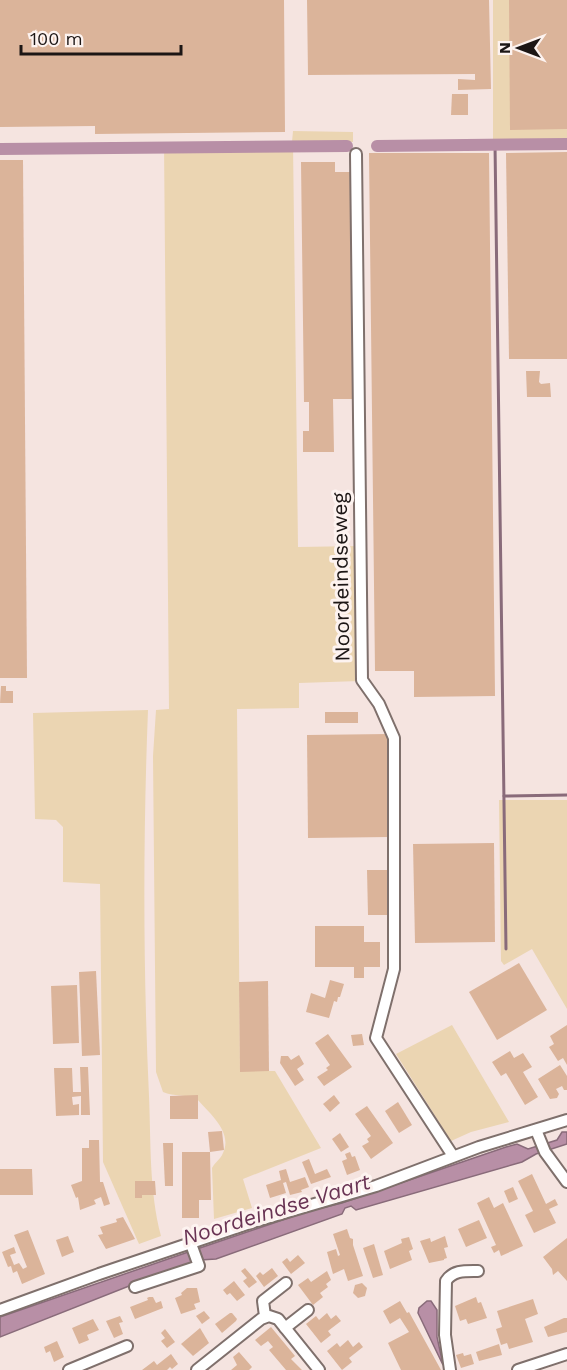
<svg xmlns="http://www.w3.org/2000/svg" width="567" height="1370" font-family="'Work Sans',sans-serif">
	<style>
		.green { fill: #ebd5b2 }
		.water { fill: #b88fa6; stroke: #896b7a; stroke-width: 1.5 }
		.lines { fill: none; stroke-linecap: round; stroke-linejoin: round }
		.stream { stroke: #896b7a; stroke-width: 3 }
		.canal { stroke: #b88fa6; stroke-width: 12 }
		.building { fill: #dbb49a }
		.minor-casing { stroke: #7f706c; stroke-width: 14 }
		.minor { stroke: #fff; stroke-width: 10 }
		.labels { text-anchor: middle; stroke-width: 6; stroke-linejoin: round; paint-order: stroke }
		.street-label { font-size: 21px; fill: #1c1615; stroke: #fdf3f0 }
		.water-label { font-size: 22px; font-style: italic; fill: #693454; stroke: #fdf3f0 }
	</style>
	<rect width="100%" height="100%" fill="#f5e4e0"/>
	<g class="green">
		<polygon points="493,0 567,0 567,140 493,141"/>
		<path d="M293 131 353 132V142L293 143 298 547 359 546 360 681 299 683V708L237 709 240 1071H275L321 1148 243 1179 252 1208 214 1219 212 1168C215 1162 221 1159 223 1153 233 1132 210 1114 197 1099 186 1094 174 1097 163 1092L156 1072 153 756 156 710 169 709 164 144 292 142Z"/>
		<path d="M148 710C143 838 143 968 149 1096 151 1142 149 1191 161 1236L139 1244 103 1162 100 884 63 882V827L56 820 35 819 33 713Z"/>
		<polygon points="499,800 567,800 567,1009 532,949 504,965 501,961"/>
		<polygon points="452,1025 509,1122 471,1132 451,1141 396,1054"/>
	</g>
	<g class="water">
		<polygon points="562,1132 567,1132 567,1144 536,1154 522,1162 356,1210 351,1206 345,1208 342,1214 216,1259 200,1260 162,1273 0,1337 0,1317 197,1249 309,1211 342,1203 506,1147 517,1144 528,1149 557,1140"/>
		<polygon points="427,1301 431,1301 437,1310 437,1337 443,1365 418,1313 419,1308"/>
	</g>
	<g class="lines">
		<g class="stream">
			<polyline points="495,144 506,949"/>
			<polyline points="504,796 567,795"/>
		</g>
		<g class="canal">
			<polyline points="377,146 567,144"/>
			<polyline points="0,149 347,146"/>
		</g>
	</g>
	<g class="building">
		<polygon points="0,0 284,0 285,132 95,134 95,126 0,127"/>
		<polygon points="307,0 489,0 491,89 458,90 458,79 475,80 475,74 308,75"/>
		<polygon points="509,0 567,0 567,129 510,130"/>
		<polygon points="452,94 468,94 468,115 451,115"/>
		<polygon points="567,152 567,359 509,359 506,153"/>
		<polygon points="369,153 489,153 495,696 414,697 414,671 375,671"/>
		<polygon points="0,160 23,160 27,678 0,678"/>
		<polygon points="301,162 335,162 335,172 354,172 355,383 353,383 353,399 333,399 334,452 303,452 303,431 309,431 309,402 304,402"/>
		<polygon points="526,371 540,371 539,382 541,384 550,383 551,397 527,397"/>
		<polygon points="1,686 6,686 6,691 13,691 13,703 0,703"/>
		<rect x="325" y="712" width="33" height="11"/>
		<polygon points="388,734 389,837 308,838 307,735"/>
		<polygon points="494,843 495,942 415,943 413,844"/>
		<polygon points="367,870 390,870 391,915 368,915"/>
		<polygon points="315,926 364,926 364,942 380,942 380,967 364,967 364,978 354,978 354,967 315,967"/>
		<polygon points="519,963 547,1010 497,1040 469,992"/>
		<polygon points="96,971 100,1055 82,1056 79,972"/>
		<polygon points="330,980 344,984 340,997 338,997 337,1002 334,1001 329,1018 306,1012 311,993 325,998"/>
		<polygon points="268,981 269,1071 240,1072 239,982"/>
		<polygon points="77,985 79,1043 53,1044 51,986"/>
		<polygon points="567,1025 567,1065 563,1058 558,1061 549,1047 554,1044 550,1036"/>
		<polygon points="328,1034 352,1067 324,1086 317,1077 328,1070 326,1068 330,1065 315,1043"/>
		<polygon points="362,1034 364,1045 353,1046 351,1035"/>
		<polygon points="510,1051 514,1058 523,1053 532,1067 523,1072 538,1097 525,1105 506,1073 501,1076 492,1062"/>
		<polygon points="299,1055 304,1064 297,1069 304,1080 295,1086 280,1063 281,1056 288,1056 291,1060"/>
		<polygon points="560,1065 567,1076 567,1090 564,1090 562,1086 556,1089 559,1094 557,1098 550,1099 538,1079"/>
		<polygon points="80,1067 88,1067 90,1115 81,1115 81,1096 72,1097 73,1105 79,1104 79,1115 56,1116 54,1068 72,1068 73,1092 81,1092"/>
		<polygon points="198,1095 198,1119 170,1119 170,1096"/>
		<polygon points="334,1095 340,1103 330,1112 323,1104"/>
		<polygon points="398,1102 412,1125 399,1133 385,1111"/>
		<polygon points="367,1106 393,1143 371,1159 362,1146 369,1142 367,1139 371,1136 355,1114"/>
		<polygon points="222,1131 224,1150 210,1152 208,1132"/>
		<polygon points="340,1133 349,1147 341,1152 332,1139"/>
		<polygon points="89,1140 99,1140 100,1182 103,1182 110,1204 104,1206 101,1197 94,1200 96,1204 80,1210 78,1197 76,1198 71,1185 82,1181 82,1148 89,1148"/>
		<polygon points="163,1143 173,1143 173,1186 165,1186"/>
		<polygon points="182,1152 210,1152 211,1200 199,1200 199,1218 182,1218"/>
		<polygon points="350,1152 352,1157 355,1156 360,1170 347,1175 342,1161 347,1159 345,1154"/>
		<polygon points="309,1159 315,1174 327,1169 331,1177 311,1184 302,1162"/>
		<polygon points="0,1169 32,1169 33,1195 0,1195"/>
		<polygon points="286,1169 290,1182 305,1177 309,1187 301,1190 302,1192 290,1195 286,1182 283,1183 286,1193 270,1198 266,1185 281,1180 279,1171"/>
		<polygon points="532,1174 546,1204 555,1199 558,1205 549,1209 556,1223 534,1233 525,1215 533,1211 518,1181"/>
		<polygon points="135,1181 155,1181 156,1195 142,1195 142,1198 135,1198"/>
		<polygon points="513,1187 518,1199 509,1203 504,1191"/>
		<polygon points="489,1197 494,1208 503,1203 523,1246 501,1256 499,1250 494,1253 491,1247 496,1245 477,1203"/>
		<polygon points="123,1217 135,1239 106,1249 98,1235 103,1234 100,1227 117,1222 116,1219"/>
		<polygon points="479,1220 487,1238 466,1247 458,1229"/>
		<polygon points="347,1229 350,1238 353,1239 353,1245 363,1276 348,1281 344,1269 333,1274 327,1252 336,1249 338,1256 340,1255 333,1234"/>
		<polygon points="28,1230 45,1274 22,1284 17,1271 13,1273 11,1266 8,1267 2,1252 14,1247 16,1253 10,1255 14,1265 19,1263 23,1269 27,1267 14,1235"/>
		<polygon points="68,1236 74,1252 62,1257 56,1240"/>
		<polygon points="445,1236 448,1247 444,1248 447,1258 444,1259 444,1260 429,1263 420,1241 430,1238 431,1242"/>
		<polygon points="409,1237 413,1249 409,1251 412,1260 390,1269 384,1251 402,1243 401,1239"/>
		<polygon points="567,1238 567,1281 558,1271 553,1275 552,1269 543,1257"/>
		<polygon points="374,1244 383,1275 373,1278 363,1248"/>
		<polygon points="298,1255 305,1263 291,1274 282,1262 287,1258 290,1262"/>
		<polygon points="245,1268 257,1282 249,1288 243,1281 247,1278 241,1271"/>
		<polygon points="272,1268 278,1276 264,1287 256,1276 260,1272 263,1275"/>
		<polygon points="327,1271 331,1280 326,1284 328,1287 320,1293 323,1297 313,1305 298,1285 308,1278 311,1282"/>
		<polygon points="234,1281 245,1295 237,1301 230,1293 227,1295 223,1290"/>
		<polygon points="362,1283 367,1288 365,1296 358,1298 353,1293 355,1285"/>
		<polygon points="193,1288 197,1288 200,1302 194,1304 196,1309 181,1314 175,1298 182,1295 181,1293 187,1288"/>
		<polygon points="149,1297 153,1297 156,1303 161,1301 163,1308 135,1319 130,1307 148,1300 147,1298"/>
		<polygon points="476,1297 478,1303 481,1302 487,1318 468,1324 466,1319 460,1321 455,1306"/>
		<polygon points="533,1299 538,1314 525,1319 533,1342 509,1349 507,1343 501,1345 496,1329 502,1327 497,1311"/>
		<polygon points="400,1301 407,1313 409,1312 441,1370 401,1370 388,1343 409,1332 400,1318 390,1324 383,1311"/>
		<polygon points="204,1311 210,1318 202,1324 196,1316"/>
		<polygon points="230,1313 232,1313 237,1319 236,1321 222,1333 215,1324"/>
		<polygon points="327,1313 331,1319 336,1315 341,1321 328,1331 331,1335 321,1343 306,1324 316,1316 319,1320"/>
		<polygon points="120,1316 123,1322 119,1323 123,1334 114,1338 106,1321"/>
		<polygon points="564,1318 567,1318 567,1332 548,1337 544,1327"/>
		<polygon points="93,1319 99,1330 87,1335 89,1340 79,1344 72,1328"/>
		<polygon points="271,1327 295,1356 291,1359 302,1370 286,1370 269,1350 273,1347 268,1341 261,1346 255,1340"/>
		<polygon points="200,1328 209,1343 193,1356 181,1344"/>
		<polygon points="165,1329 175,1342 167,1348 161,1341 165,1338 161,1333"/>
		<polygon points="348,1340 353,1347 359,1342 363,1347 349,1358 352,1362 342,1370 327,1351 337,1343 340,1347"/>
		<polygon points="57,1341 64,1357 54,1362 50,1351 46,1353 44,1347"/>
		<polygon points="499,1344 502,1355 479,1361 476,1352"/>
		<polygon points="239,1352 252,1367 249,1370 231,1370 237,1365 233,1357"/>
		<polygon points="463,1353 464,1356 471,1354 474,1364 461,1368 456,1355"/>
		<polygon points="171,1354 178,1364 172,1369 170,1367 167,1370 142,1370 154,1361 157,1365"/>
	</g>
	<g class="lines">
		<defs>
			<g id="minor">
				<polyline points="356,154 362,680 379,704 394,738 394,969 376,1038 453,1156"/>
				<polyline points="536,1130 545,1152 567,1182"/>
				<polyline points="135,1287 199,1266 191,1244"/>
				<polyline points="0,1310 99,1274 253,1222 376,1186 479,1147 567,1120"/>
				<polyline points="265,1316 263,1301 286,1283"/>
				<polyline points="285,1328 308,1310"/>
				<polyline points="69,1370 127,1346"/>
				<polyline points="197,1370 261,1319 269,1316 278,1319 319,1370"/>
				<path d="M450 1370 445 1335 446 1281C453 1270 465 1271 478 1271"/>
				<polyline points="518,1370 567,1354"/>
			</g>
		</defs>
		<use href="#minor" class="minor-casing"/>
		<use href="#minor" class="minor"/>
	</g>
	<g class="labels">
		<g class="street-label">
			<text transform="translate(341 577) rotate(-91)" y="7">Noordeindseweg</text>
		</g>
		<g class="water-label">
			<text transform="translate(276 1209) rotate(-17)" y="8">Noordeindse Vaart</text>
		</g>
	</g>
	<g transform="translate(519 48) rotate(270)" stroke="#fdf3f0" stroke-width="4.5" paint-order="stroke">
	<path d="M0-4.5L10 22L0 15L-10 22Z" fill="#1c1615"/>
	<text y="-9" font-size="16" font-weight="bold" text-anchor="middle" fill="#1c1615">N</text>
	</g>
	<path d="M21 45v9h160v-9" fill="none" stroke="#1c1615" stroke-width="3"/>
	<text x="30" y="45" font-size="18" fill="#1c1615" stroke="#fdf3f0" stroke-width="4.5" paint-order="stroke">100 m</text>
</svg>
